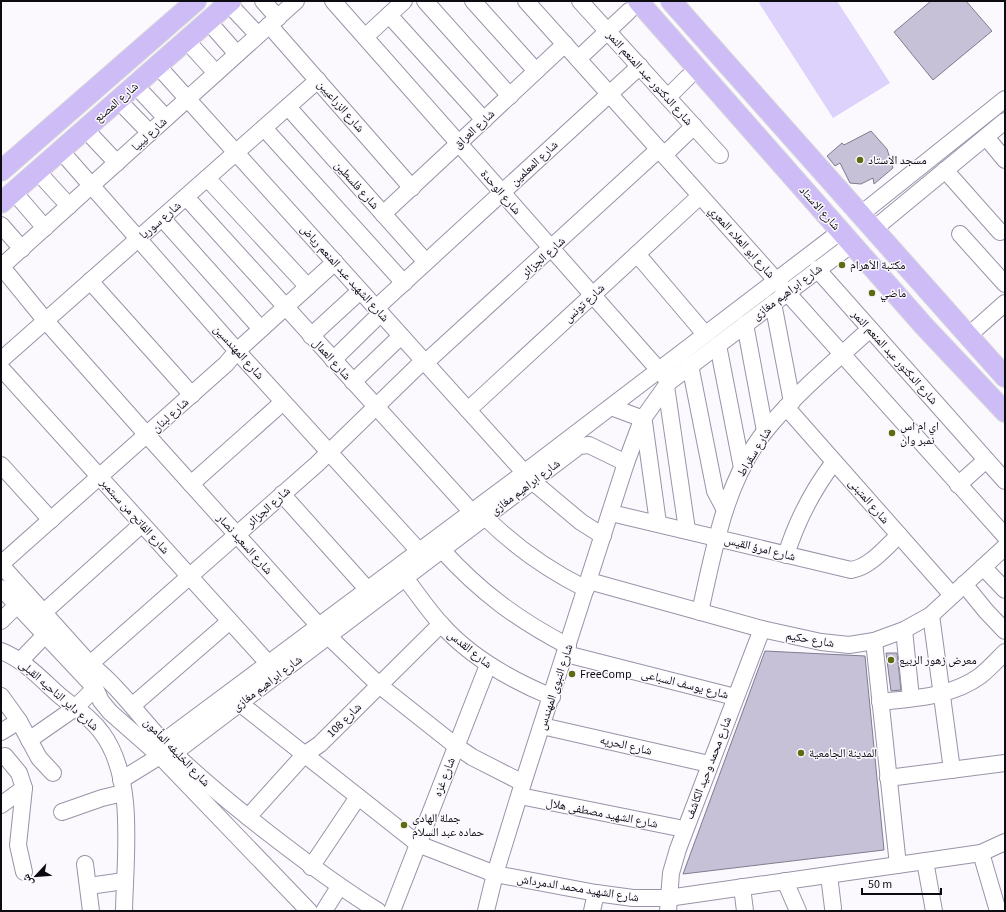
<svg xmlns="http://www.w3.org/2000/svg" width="1006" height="912" font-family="'Source Sans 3','Noto Naskh Arabic',sans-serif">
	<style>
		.green { fill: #ddd2fb }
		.building { fill: #c6c1d7; stroke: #807b8f }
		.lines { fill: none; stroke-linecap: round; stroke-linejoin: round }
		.minor-casing { stroke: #9993a8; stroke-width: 18 }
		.major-casing { stroke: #d8d8d9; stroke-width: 22 }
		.minor { stroke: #fff; stroke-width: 16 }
		.major { stroke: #cebcf7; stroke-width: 20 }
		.poi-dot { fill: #606a11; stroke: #fbf9fe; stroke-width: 1.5 }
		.labels { text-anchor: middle; stroke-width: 3; stroke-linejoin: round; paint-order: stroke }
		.street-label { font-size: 12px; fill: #0d0b12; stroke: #fbf9fe }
		.poi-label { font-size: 12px; fill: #0d0b12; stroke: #fbf9fe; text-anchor: start }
	</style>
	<rect width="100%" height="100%" fill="#fbf9fe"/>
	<polygon class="green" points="761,1 837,1 890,83 833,118 759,3"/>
	<g class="building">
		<polygon points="931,1 966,1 992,31 933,80 894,32"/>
		<polygon points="871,131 887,149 893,168 874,184 873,178 861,184 850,183 840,163 835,166 827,156 842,143 844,145"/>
		<polygon points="765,651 865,656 884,850 683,874"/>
		<polygon points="886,653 897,653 901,690 891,691"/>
	</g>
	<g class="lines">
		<defs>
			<g id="minor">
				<polyline points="263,1 278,18"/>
				<polyline points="333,1 665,377"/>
				<polyline points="425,1 510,96"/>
				<polyline points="473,1 536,71"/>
				<polyline points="526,1 1005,536"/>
				<polyline points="580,1 720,155"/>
				<polyline points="228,3 258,35"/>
				<polyline points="389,15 484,120"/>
				<polyline points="208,21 237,54"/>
				<polyline points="269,25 412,188"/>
				<polyline points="365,37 404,1"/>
				<polyline points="186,40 216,73"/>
				<polyline points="578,59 629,11"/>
				<polyline points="157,65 532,481 581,522 603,536"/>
				<polyline points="135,85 166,118"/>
				<polyline points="668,97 688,77"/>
				<polyline points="118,100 150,133"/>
				<polyline points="288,107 426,262"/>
				<polyline points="264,128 404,283"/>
				<polyline points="85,129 117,163"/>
				<polyline points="986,137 1005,160"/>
				<polyline points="61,151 237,351 419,551"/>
				<polyline points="664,155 694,126"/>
				<polyline points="945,170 1000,232"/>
				<polyline points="37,171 69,206"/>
				<polyline points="207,178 308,287"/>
				<polyline points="14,192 45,228"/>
				<polyline points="186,197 479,520"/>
				<polyline points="383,214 565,44"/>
				<polyline points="861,214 1005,99"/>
				<polyline points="162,218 261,329"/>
				<polyline points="1,225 22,249"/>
				<polyline points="874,229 1005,121"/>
				<polyline points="960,234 1005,284"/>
				<polyline points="637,254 705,334"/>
				<polyline points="1,266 45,320 147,435 328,636 379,685 456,746 472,757 523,783"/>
				<polyline points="1,267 296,1"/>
				<polyline points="817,269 1005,481"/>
				<polyline points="90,281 192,395"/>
				<polyline points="773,303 792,402"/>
				<polyline points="376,308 640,66"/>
				<polyline points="745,324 765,431"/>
				<polyline points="969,335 1005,303"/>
				<polyline points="311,336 360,291"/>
				<polyline points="718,345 742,468"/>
				<polyline points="1,360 318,80"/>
				<polyline points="333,360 381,313"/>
				<polyline points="425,363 659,149"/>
				<polyline points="690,365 715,491 725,510"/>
				<polyline points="1,368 268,663"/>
				<polyline points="353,382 401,336"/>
				<polyline points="666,386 687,530"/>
				<polyline points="611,407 638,417 644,422 658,523"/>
				<polyline points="786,407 952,595"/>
				<polyline points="468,410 700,196"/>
				<polyline points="1,465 51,520"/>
				<polyline points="191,484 283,402"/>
				<polyline points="958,485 986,460"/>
				<polyline points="282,494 368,590"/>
				<path d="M611 513 851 570C870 567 885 548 899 535"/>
				<path d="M485 517C515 547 548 570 586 589"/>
				<path d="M442 550C480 592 518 620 568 646"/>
				<path d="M786 555C797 520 812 491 834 462"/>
				<polyline points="1,564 226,364 237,351 335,262"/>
				<path d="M1 565 90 664C123 690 145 725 175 754 204 782 235 807 267 832 303 860 339 887 378 911"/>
				<polyline points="983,567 1005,590"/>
				<path d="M405 578C417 593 428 610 441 624 471 658 511 680 552 697"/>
				<polyline points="589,581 762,629 821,642 849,645 874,641 904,630 931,615 1005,547"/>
				<polyline points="964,584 986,611 1005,631"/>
				<polyline points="1,588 95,688 101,701 110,712 160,756 309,911"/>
				<polyline points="44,612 142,524"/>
				<path d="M700 612C714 550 725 481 766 430 796 393 835 361 870 329"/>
				<polyline points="931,615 952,770"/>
				<polyline points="1,621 17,605"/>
				<polyline points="904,630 911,698"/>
				<polyline points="874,641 898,865"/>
				<path d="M1 651C24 660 41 679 59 695 73 707 91 717 102 733 136 779 125 856 124 911"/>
				<polyline points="566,654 735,697"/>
				<polyline points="21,660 45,635"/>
				<polyline points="90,664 317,464 423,361"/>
				<polyline points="228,694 418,844 495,874 596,893 633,898 668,898 981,853 1005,842"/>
				<polyline points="1,696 19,721 39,758 53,773"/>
				<path d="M880 702C915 698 951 697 980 676 989 669 997 660 1005 652"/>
				<polyline points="133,705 230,621"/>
				<polyline points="542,726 709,764"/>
				<polyline points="1,732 19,721"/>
				<polyline points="29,740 75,708 95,688"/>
				<polyline points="163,742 524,473 841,231"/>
				<polyline points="174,753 579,446 589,445 626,463"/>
				<polyline points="5,756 19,773 24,788 18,845 24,872"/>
				<polyline points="888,778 1005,763"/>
				<polyline points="121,780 160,756"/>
				<polyline points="520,796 684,829"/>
				<polyline points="1,805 24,788"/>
				<polyline points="62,812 102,798 123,793"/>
				<polyline points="248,817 304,755 320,744 441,624"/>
				<polyline points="981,853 998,911"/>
				<polyline points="925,861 934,911"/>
				<polyline points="85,864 91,911"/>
				<polyline points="311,867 358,797"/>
				<polyline points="829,875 833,908"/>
				<polyline points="785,881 798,911"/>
				<polyline points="89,886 124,881"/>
				<polyline points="742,887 745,911"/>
				<polyline points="324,911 339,887"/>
				<polyline points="392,911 488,665"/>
				<polyline points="486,911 495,874 523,783 626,463 642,420 669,382 852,244"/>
				<polyline points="592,911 596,893"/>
				<polyline points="668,911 671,873 678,849 762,629"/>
			</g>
			<g id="major">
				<polyline points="638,1 924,326 1005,412"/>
				<polyline points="671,1 1005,377"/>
				<polyline points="1,171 196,1"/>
				<polyline points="1,203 231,1"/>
			</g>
		</defs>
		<use href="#minor" class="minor-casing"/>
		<use href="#major" class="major-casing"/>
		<use href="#minor" class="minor"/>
		<use href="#major" class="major"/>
	</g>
	<g class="poi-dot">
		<circle cx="860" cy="160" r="4"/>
		<circle cx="842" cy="265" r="4"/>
		<circle cx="872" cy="293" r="4"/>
		<circle cx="892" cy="433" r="4"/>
		<circle cx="891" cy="660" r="4"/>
		<circle cx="572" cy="674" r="4"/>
		<circle cx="801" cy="753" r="4"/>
		<circle cx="404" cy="825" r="4"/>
	</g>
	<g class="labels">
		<g class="street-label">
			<text transform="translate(650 78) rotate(48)" y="4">شارع الدكتور عبد المنعم النمر</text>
			<text transform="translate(116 102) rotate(-41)" y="4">شارع المصنع</text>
			<text transform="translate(341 106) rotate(49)" y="4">شارع الزراعيين</text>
			<text transform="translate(474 129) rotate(-43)" y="4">شارع العراق</text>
			<text transform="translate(149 134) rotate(-43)" y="4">شارع ليبيا</text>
			<text transform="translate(534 163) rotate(-43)" y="4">شارع المعلمين</text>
			<text transform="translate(357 185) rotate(48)" y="4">شارع فلسطين</text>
			<text transform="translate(501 192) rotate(49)" y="4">شارع الوحدة</text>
			<text transform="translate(820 208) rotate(48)" y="4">شارع الاستاد</text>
			<text transform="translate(160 220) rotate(-41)" y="4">شارع سوريا</text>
			<text transform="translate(742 242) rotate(48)" y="4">شارع ابو العلاء المعري</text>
			<text transform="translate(543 257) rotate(-42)" y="4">شارع الجزائر</text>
			<text transform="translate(345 273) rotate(48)" y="4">شارع الشهيد عبد المنعم رياض</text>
			<text transform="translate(787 292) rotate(-37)" y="4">شارع ابراهيم مغازى</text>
			<text transform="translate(584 303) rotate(-43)" y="4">شارع تونس</text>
			<text transform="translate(239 352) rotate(48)" y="4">شارع المهندسين</text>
			<text transform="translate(895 357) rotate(48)" y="4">شارع الدكتور عبد المنعم النمر</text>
			<text transform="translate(332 359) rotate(48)" y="4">شارع العمال</text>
			<text transform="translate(170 415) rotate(-42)" y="4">شارع لبنان</text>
			<text transform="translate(754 452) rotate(-59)" y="4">شارع سقراط</text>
			<text transform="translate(525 487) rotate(-37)" y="4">شارع ابراهيم مغازى</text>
			<text transform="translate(869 501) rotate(49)" y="4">شارع المتبنى</text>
			<text transform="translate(268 507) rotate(-42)" y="4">شارع الجزائر</text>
			<text transform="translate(135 516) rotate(48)" y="4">شارع الفاتح من سبتمبر</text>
			<text transform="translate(245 544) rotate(48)" y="4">شارع السعيد نصار</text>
			<text transform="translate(760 548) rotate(14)" y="4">شارع امرؤ القيس</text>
			<text transform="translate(810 639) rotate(10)" y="4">شارع حكيم</text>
			<text transform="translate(470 649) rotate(39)" y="4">شارع القدس</text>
			<text transform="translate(267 683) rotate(-37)" y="4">شارع ابراهيم مغازى</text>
			<text transform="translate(685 684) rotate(14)" y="4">شارع يوسف السباعى</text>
			<text transform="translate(555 687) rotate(-72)" y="4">شارع النبوى المهندس</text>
			<text transform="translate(59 695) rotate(41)" y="4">شارع داير الناحيه القبلى</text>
			<text transform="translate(344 720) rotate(-45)" y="4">شارع 108</text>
			<text transform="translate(626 745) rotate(13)" y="4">شارع الحريه</text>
			<text transform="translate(177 752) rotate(46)" y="4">شارع الخليفه المأمون</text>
			<text transform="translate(708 768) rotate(-69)" y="4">شارع محمد وحيد الكاشف</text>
			<text transform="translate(444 777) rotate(-69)" y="4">شارع غزه</text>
			<text transform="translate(602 813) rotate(11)" y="4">شارع الشهيد مصطفى هلال</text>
			<text transform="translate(578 888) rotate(9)" y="4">شارع الشهيد محمد الدمرداش</text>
		</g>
		<g class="poi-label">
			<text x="868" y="164">مسجد الاستاد</text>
			<text x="850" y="269">مكتبة الأهرام</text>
			<text x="880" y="297">ماضي</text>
			<text x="900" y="430">اي ام اس<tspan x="900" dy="14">نمبر وان</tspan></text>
			<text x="899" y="664">معرض زهور الربيع</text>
			<text x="580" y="678">FreeComp</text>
			<text x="809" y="757">المدينة الجامعية</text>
			<text x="412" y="822">جملة الهادى<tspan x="412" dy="14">حماده عبد السلام</tspan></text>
		</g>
	</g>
	<rect width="1006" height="912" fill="none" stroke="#0d0b12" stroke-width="4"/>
	<g transform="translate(36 876) rotate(244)" stroke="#fbf9fe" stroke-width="3" paint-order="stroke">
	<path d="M0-3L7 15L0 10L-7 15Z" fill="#0d0b12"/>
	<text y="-6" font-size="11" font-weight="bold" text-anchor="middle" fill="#0d0b12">ش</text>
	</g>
	<path d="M862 888v6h79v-6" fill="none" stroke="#0d0b12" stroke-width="2"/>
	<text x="868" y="888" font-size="12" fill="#0d0b12" stroke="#fbf9fe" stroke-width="3" paint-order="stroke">50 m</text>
</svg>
